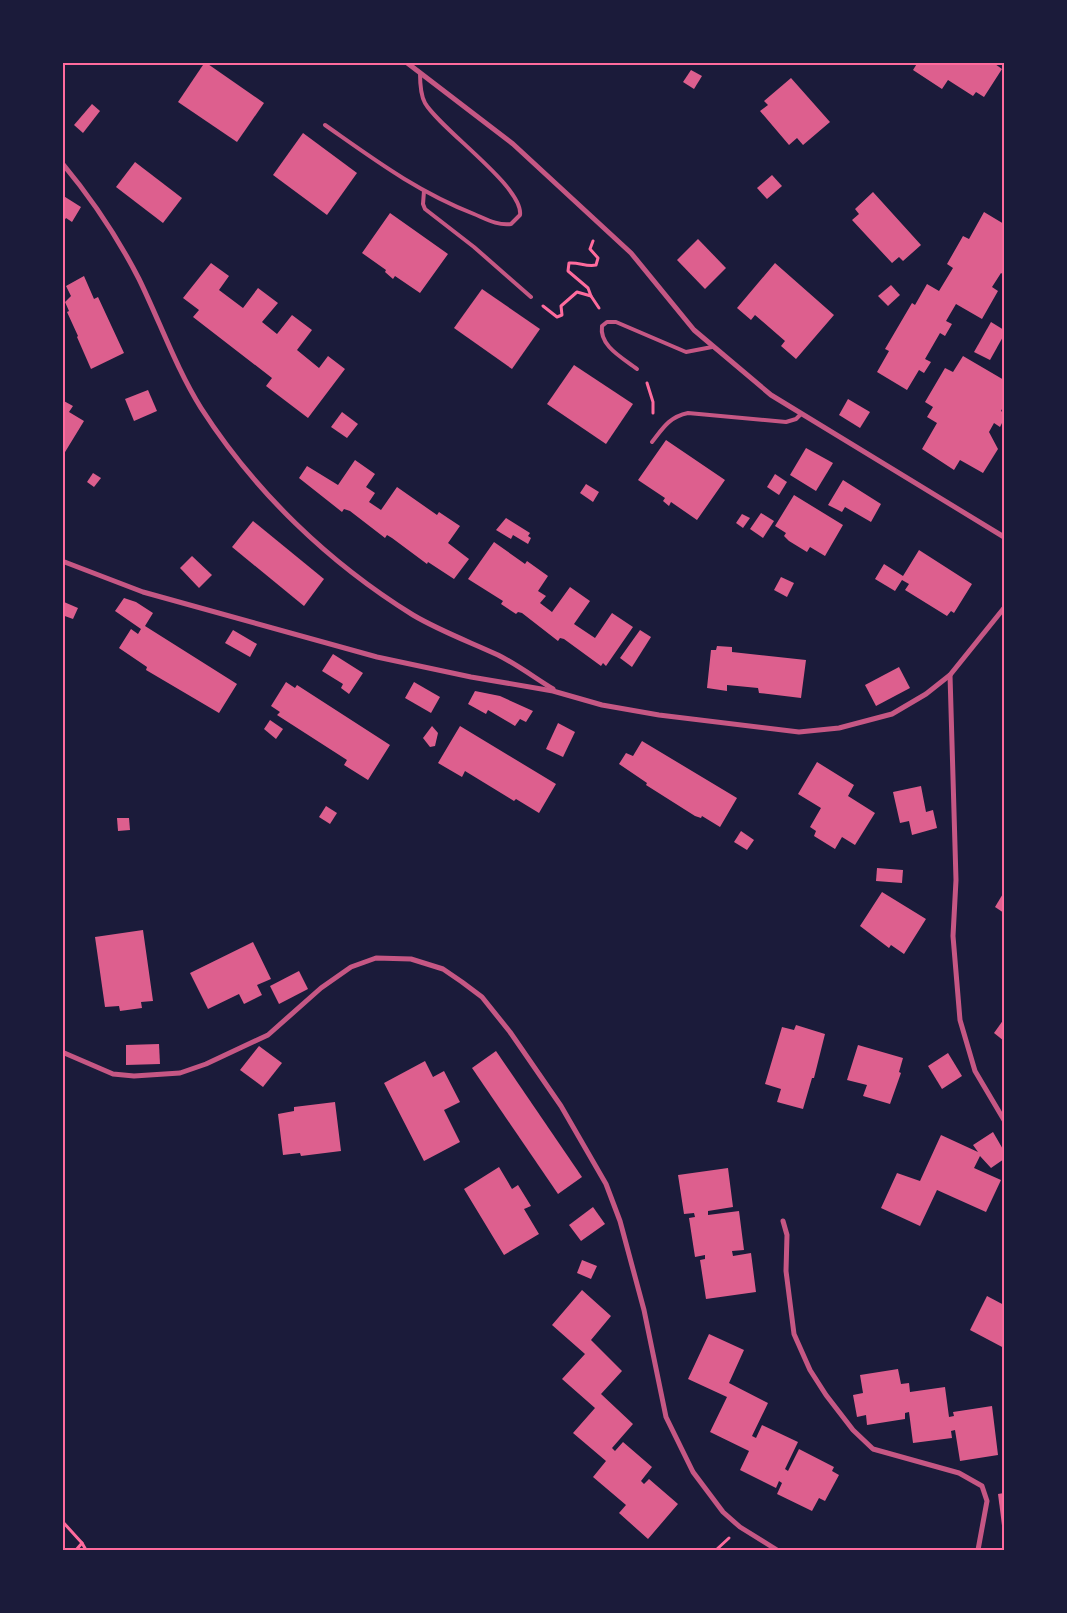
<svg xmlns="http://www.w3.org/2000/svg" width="1067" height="1613" font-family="'IBM Plex Serif',serif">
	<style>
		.building { fill: #dd5f8e }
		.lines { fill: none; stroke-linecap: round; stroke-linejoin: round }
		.path { stroke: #ff6b9d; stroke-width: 3 }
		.service { stroke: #c65784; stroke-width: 4 }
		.minor { stroke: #c65784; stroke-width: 5 }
		.neatline { fill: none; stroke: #ff6b9d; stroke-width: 2 }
	</style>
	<rect width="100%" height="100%" fill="#1b1b3a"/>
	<g class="building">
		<polygon points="205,62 264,103 237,142 178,102"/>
		<polygon points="918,62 997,62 995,64 1002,69 984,97 976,92 973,96 948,80 942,89 913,70"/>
		<polygon points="691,70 702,76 694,89 683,82"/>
		<polygon points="791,78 830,122 803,145 797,138 789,145 760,111 768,105 764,101"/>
		<polygon points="92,104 100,111 83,133 74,125"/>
		<polygon points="303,133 357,173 327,215 273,175"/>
		<polygon points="135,162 182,198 163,223 116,187"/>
		<polygon points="772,175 782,186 767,199 757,188"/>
		<polygon points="873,192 921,245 903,261 899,257 892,263 852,220 859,214 855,209"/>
		<polygon points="62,195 81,207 72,222 66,218 62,224"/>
		<polygon points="984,212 1004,224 1004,275 1001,273 992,287 998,291 982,319 956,304 946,321 952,324 945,336 940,333 925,359 931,362 924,373 919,370 907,390 877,372 889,351 885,349 912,303 915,305 927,284 939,291 953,268 947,264 963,236 969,239"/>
		<polygon points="390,213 448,254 420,293 395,276 393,279 385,272 386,270 362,253"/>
		<polygon points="698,239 726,268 705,289 677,260"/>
		<polygon points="211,263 229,276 219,290 243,308 258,288 278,303 262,322 277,334 292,315 312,330 297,350 319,368 328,356 345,369 308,418 266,386 272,378 193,317 199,310 183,298"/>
		<polygon points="775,263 834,315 796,359 781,346 785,341 755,315 751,320 737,308"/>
		<polygon points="84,276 94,299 98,297 124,353 91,369 77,337 78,336 67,312 69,311 65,302 71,296 66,286"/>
		<polygon points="891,285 900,295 888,306 878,296"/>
		<polygon points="482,289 540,329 512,369 454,328"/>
		<polygon points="991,322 1004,330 1004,335 990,360 974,352"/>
		<polygon points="963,356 1004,380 1004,405 1001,411 1004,413 1004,419 1000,427 994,423 989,432 998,449 983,473 960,460 954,470 922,449 937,423 927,417 933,407 925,402 945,368 953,372"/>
		<polygon points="574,365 633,404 606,444 547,404"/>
		<polygon points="148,390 157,411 134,421 125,399"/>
		<polygon points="848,399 870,412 860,428 839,415"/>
		<polygon points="62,400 73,406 69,412 84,421 62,457"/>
		<polygon points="342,412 358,424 347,438 331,427"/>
		<polygon points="666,440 725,480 697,520 671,502 669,506 663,501 665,498 638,480"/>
		<polygon points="806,448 833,463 816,491 790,475"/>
		<polygon points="355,460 375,474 366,487 375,493 369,502 381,510 397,487 437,515 439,512 460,526 448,543 469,559 454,579 428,562 427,564 392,538 387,535 385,538 350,511 344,509 342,512 299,478 307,466 338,485"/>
		<polygon points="93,473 101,478 94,487 87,482"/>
		<polygon points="775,474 787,482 779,495 767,487"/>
		<polygon points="843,480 881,504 871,522 845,507 842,512 828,505"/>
		<polygon points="586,484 599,492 593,502 580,493"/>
		<polygon points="794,495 843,525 825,556 810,547 807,552 789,541 784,536 786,533 775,526"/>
		<polygon points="761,513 774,521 763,538 750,529"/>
		<polygon points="742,514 750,518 743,528 736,523"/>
		<polygon points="506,518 530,533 528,536 531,538 528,544 513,535 511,539 496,530"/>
		<polygon points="253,521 324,579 304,606 232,547"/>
		<polygon points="494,542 525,564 527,561 548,576 538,591 546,596 540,603 552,612 570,587 590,601 574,624 595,638 612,613 633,627 606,666 603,663 601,666 564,639 560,638 558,641 522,613 518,612 516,614 501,604 503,601 468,579"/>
		<polygon points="919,550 972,584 954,613 951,611 947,616 905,590 909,584 902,580 895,591 875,579 884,564 903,576"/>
		<polygon points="192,556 212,575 199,588 180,568"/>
		<polygon points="781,577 794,583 787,597 774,590"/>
		<polygon points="124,598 136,602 153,613 145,626 237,684 219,713 146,670 147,667 119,648 131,629 138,634 141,629 115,611"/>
		<polygon points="64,602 78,608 73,619 62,615"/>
		<polygon points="233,630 257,644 250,657 225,643"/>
		<polygon points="640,630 651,637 632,667 620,658"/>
		<polygon points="717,646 732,647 732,652 806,660 801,698 759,693 758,688 727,685 727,691 707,688 711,650 716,650"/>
		<polygon points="333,654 363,673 349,694 341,688 343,684 322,671"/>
		<polygon points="899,667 910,688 876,706 865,685"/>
		<polygon points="286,682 295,688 297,685 390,745 368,780 344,765 347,760 277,715 280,712 271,706"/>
		<polygon points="414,682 440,697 431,713 405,698"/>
		<polygon points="475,691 500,696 533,711 526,722 520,719 515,726 488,710 486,714 468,704"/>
		<polygon points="270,720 283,729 276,739 264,729"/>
		<polygon points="558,723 575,732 563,757 546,749"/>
		<polygon points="432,726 438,733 435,746 430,747 423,738"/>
		<polygon points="460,726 556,784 539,813 516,799 514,801 465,771 462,777 438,763"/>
		<polygon points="642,741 737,798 720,827 702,816 701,818 695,816 646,785 647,783 619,764 626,753 633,756"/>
		<polygon points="817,762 854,785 848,796 875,813 855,845 842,837 835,849 814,836 816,831 810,827 821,808 798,794"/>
		<polygon points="921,786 926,812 933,810 937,828 912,835 909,821 900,823 893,792"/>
		<polygon points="326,806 337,813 330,824 319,817"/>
		<polygon points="117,818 129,818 130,830 118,831"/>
		<polygon points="741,831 754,840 747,850 734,842"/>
		<polygon points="877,868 903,870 902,883 876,881"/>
		<polygon points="882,892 926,919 904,954 891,945 889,948 860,926"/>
		<polygon points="1004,892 1004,913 995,907"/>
		<polygon points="143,930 153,1001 141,1002 142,1008 120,1011 119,1006 105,1007 95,937"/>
		<polygon points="253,942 271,979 257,985 262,995 244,1004 239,994 208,1009 190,973"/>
		<polygon points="299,971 308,989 279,1004 270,986"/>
		<polygon points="1004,1019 1004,1041 994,1033"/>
		<polygon points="796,1025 825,1034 814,1078 812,1078 803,1109 777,1102 781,1089 765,1084 782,1027 794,1030"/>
		<polygon points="159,1044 160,1064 126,1065 126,1045"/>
		<polygon points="858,1045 903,1058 899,1072 901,1073 890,1104 863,1096 867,1085 847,1080"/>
		<polygon points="259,1046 282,1063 263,1087 240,1070"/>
		<polygon points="496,1051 582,1177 558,1194 472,1068"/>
		<polygon points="948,1053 962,1076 942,1089 928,1066"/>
		<polygon points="425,1061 433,1077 444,1071 460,1102 444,1110 460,1142 424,1161 384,1083"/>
		<polygon points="335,1102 341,1151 301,1156 300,1153 283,1155 278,1114 294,1111 294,1107"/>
		<polygon points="993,1132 1004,1151 1004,1159 991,1168 980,1156 974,1168 1001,1180 986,1212 937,1190 920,1226 881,1208 897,1173 920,1181 941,1135 978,1152 973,1145"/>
		<polygon points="499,1167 512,1189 518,1185 531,1206 524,1209 539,1234 504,1255 464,1189"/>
		<polygon points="728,1168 733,1207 708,1211 708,1215 739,1211 744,1250 732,1251 733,1256 751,1253 756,1292 706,1299 700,1260 705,1259 705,1255 695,1257 689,1218 695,1217 694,1213 684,1214 678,1175"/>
		<polygon points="593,1207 605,1224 581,1241 569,1225"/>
		<polygon points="582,1260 597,1266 591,1279 577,1273"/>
		<polygon points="582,1290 611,1316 591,1340 622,1371 601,1394 633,1424 612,1448 615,1451 623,1442 652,1467 641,1481 644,1484 649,1479 678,1504 648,1539 619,1513 626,1505 593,1477 606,1461 573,1433 595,1408 562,1379 585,1354 552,1325"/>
		<polygon points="987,1296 1004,1305 1004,1348 970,1330"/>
		<polygon points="709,1334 744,1350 729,1383 768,1403 752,1436 756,1438 762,1425 798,1442 785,1469 788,1471 799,1449 834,1467 832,1471 839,1475 825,1501 819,1498 812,1511 777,1494 782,1483 779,1481 776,1488 740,1470 749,1451 710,1432 727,1397 688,1379"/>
		<polygon points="898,1369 901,1384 909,1383 910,1392 945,1387 949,1417 954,1416 953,1412 992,1406 998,1455 960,1461 955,1430 951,1431 952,1438 913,1443 909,1412 905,1413 905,1419 867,1425 866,1415 857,1417 853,1395 863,1393 860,1375"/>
		<polygon points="1004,1493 1004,1533 1003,1533 998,1494"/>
	</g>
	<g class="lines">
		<g class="path">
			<polyline points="591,296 599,308"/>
			<path d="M543 306 557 317 562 315 561 306 577 292 591 296 588 288 568 271 569 263C579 262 586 267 596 265L598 258 590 249 593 241"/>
			<polyline points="647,383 653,402 653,413"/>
			<polyline points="62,1521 82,1543 76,1550"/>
			<polyline points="82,1543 86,1550"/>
			<polyline points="716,1550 729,1538"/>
		</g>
		<g class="service">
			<path d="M325 125C375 160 416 191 474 214 486 219 498 226 511 224L520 215C524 187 440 129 425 103 420 94 420 82 420 73"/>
			<polyline points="424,191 423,204 425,209 474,247 531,297"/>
			<path d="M637 369C623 358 599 346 602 326L607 322H616L686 352 712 347"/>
			<path d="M652 442C663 428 669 417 688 413L786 422 796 419 801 414"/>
		</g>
		<g class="minor">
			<polyline points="406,62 513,144 631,253 694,330 771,395 1004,537"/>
			<path d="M62 163C92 199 118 238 139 279 160 322 176 368 201 408 255 492 329 563 413 615 440 631 470 642 498 655 518 665 535 678 553 689"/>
			<polyline points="62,561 143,592 377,657 471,677 553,691 602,705 659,715 799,732 839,728 892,714 926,694 950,675 1004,608"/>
			<polyline points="950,675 956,880 953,936 960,1020 975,1071 1004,1120"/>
			<polyline points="62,1052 113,1074 134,1076 180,1073 206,1064 268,1035 321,988 351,967 376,958 411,959 443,969 462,982 482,997 510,1032 561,1106 606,1184 620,1221 644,1310 666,1417 693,1472 723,1512 740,1527 777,1550"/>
			<polyline points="783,1221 787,1235 786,1271 794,1334 810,1370 826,1395 853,1430 873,1449 959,1473 982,1486 987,1501 978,1550"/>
		</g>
	</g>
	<rect width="1067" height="1613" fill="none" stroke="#1b1b3a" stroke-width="128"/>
	<rect x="64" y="64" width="939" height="1485" class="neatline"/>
</svg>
